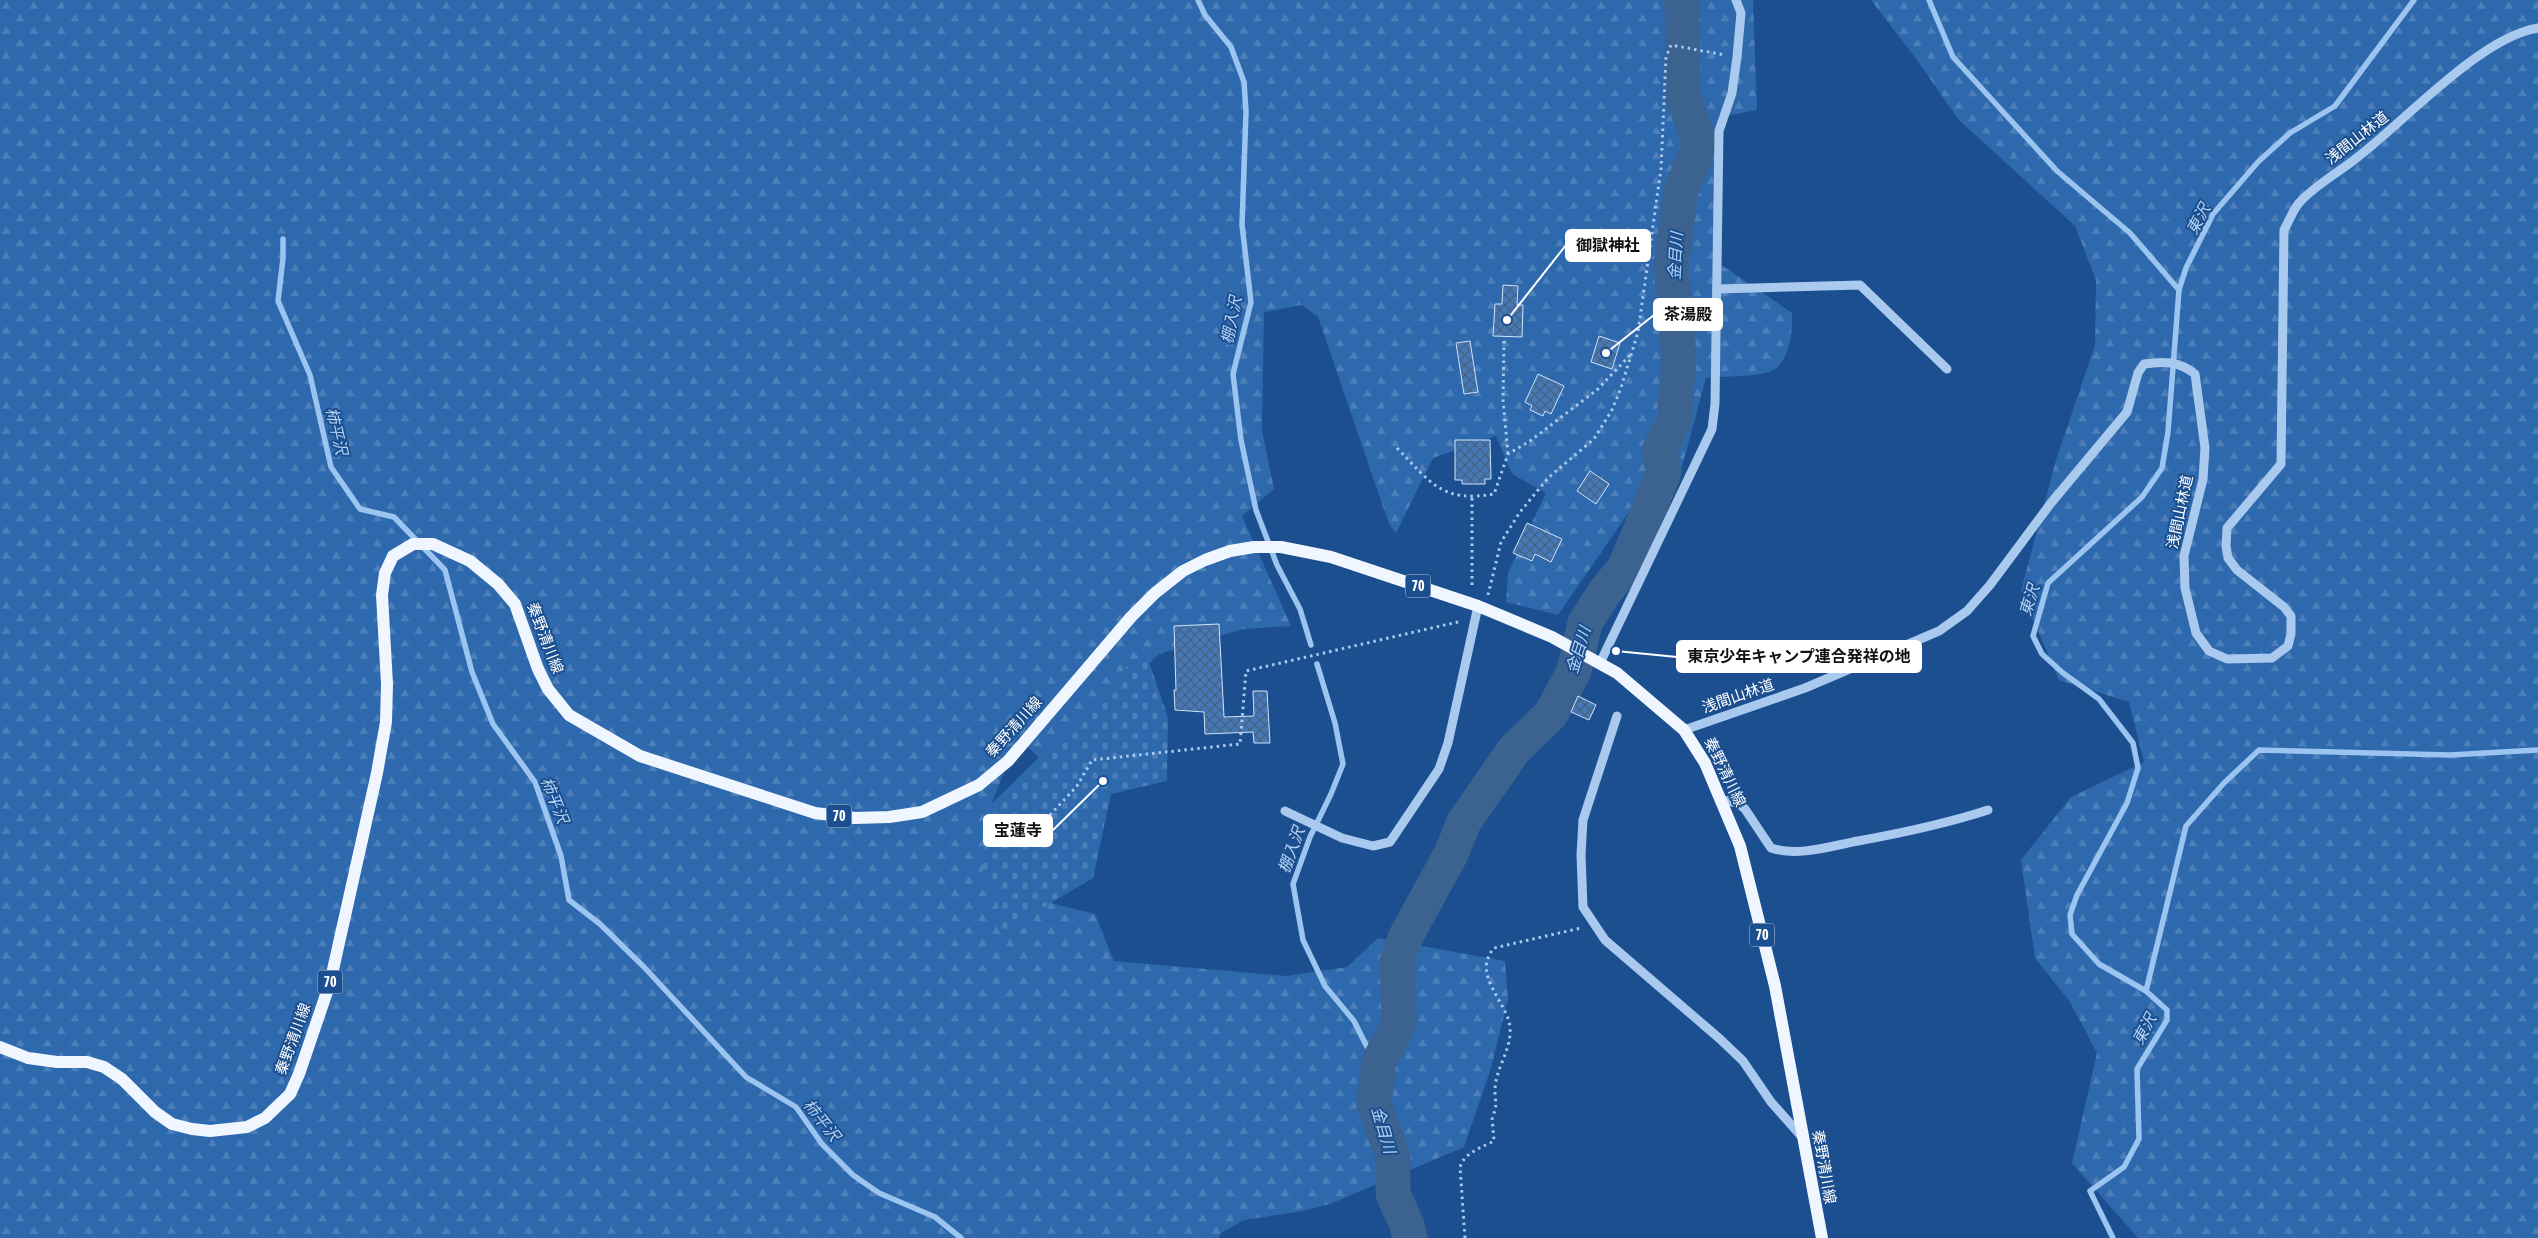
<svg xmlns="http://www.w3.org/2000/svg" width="2538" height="1238" font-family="'Asap Condensed','Noto Sans JP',sans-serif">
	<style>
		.forest { fill: url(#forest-firs) }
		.cemetery { fill: url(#cemetery-stones) }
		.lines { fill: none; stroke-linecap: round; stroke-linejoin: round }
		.stream { stroke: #9cc4f0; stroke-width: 5.5 }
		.river { stroke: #3c6290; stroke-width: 35 }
		.building { fill: url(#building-cross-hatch); stroke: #cfe3fa }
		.path { stroke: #a9c9ee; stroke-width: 3; stroke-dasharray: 2.5 4; stroke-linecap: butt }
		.minor { stroke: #a9c9ee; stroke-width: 9 }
		.major { stroke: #f0f6ff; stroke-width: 12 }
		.labels { text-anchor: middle; stroke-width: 4; stroke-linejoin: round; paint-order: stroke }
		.shield { fill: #1b4f8f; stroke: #bbcadd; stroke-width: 1 }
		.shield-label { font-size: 14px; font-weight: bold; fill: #fff }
		.street-label { font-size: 15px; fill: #fff; stroke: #1b4f8f }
		.water-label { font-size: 16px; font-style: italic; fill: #b5d3f5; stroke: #1b4f8f }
		.leader { fill: none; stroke: #fff; stroke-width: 2 }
		.callout-dot { fill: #fff; stroke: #1b4f8f; stroke-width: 2 }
		.callout { fill: #fff; stroke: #fff; stroke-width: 2 }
		.callout-label { font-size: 16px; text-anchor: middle; font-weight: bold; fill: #111 }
	</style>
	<defs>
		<pattern id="forest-firs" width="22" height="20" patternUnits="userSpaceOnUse" patternTransform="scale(1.25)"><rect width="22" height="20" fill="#2e69ad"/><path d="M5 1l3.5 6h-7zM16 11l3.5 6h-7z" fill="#4d80b9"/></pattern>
		<pattern id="cemetery-stones" width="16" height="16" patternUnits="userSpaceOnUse" patternTransform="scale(1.25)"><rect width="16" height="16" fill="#2e69ad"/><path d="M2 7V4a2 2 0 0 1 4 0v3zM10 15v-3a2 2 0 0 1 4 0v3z" fill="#4d80b9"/></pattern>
		<pattern id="building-cross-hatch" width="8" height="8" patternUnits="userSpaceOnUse" patternTransform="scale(1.25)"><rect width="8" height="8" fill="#4478b7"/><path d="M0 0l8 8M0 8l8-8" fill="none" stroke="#486282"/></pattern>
	</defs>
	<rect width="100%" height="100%" fill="#1b4f8f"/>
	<g class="forest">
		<path d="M0 0H1753L1757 110 1720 117V264L1792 313C1793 330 1790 365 1769 372 1754 377 1723 376 1706 378L1680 474 1640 496 1558 615 1506 602 1508 573 1546 493 1512 474 1496 436 1433 458 1396 533 1389 524 1318 317 1302 305 1264 312 1262 431 1274 489 1242 516 1291 626 1243 629 1159 654 1095 715 1047 766 1018 737 985 820 998 900 1051 903 1095 914 1114 961 1286 976 1347 967 1378 938 1505 961 1508 999 1491 1068 1464 1147 1330 1204 1302 1211 1244 1220 1221 1233 1219 1238H0Z"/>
		<polygon points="1871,0 2538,0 2538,1238 2138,1238 2072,1163 2097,1053 2070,1002 2035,958 2021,860 2071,797 2144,762 2129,702 2059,680 2021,591 2056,460 2095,345 2096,280 2075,226 1958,119 1917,60"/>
	</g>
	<polygon class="cemetery" points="1144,647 1168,718 1167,781 1111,794 1093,878 1002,932 996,890 983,875 986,809 1095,703"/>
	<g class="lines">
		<g class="stream">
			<polyline points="1198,0 1205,15 1231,47 1244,82 1246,112 1242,225 1251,302 1233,374 1241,440 1256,510 1277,565 1300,609 1311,645"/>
			<polyline points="1929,0 1953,57 2057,171 2130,233 2179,290"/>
			<polyline points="283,239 283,258 278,301 310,375 331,467 360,509 394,517 445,570 472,672 493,724 535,782 561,856 569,900 600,924 644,967 746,1077 796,1107 822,1144 853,1175 879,1193 935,1217 961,1238"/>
			<polyline points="1317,664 1335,723 1343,764 1331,794 1310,837 1293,884 1303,940 1325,986 1354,1021 1366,1045 1379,1061"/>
			<polyline points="2146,991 2186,826 2224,783 2259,750 2450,755 2538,750"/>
			<polyline points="2113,1238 2090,1191 2124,1167 2139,1139 2137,1069 2167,1020 2167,1010 2146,991 2099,964 2072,934 2070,915 2077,895 2127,803 2138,768 2133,743 2099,699 2063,673 2042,654 2033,636 2048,583 2142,497 2162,468 2168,432 2179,290 2186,268 2213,214 2258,162 2290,133 2335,106 2414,0"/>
		</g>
		<polyline class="river" points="1410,1238 1407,1225 1393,1194 1393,1156 1374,1105 1379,1061 1399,1024 1397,960 1406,936 1451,854 1464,822 1514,750 1551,714 1574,671 1585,623 1604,593 1625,567 1664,473 1659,451 1674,421 1679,359 1671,266 1681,192 1700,143 1683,96 1682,0"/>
	</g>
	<g class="building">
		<polygon points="1503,285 1518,286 1517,305 1523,305 1522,337 1493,336 1495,304 1502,304"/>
		<polygon points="1599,336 1620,343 1612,369 1591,362"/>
		<polygon points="1470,341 1478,392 1464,394 1456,343"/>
		<polygon points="1538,374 1564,386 1551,414 1545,411 1543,416 1530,410 1532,406 1525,402"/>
		<polygon points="1455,440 1490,440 1491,479 1485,479 1485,484 1462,484 1462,480 1455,480"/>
		<polygon points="1590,471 1609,484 1596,504 1577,491"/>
		<polygon points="1527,523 1562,539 1551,562 1535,554 1532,561 1513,553"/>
		<polygon points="1219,624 1224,717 1254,716 1253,691 1267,691 1270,743 1254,743 1253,732 1205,734 1204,712 1175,710 1174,690 1176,690 1174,626"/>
		<polygon points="1578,696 1596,705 1589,720 1571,712"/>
	</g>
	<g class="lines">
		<g class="path">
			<polyline points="1504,341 1503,400 1508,454"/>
			<path d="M1397 448C1431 483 1442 503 1494 494L1508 454 1530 441 1598 389 1631 354"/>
			<polyline points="1472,498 1472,589"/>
			<polyline points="1488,595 1501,542 1520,512 1548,478 1594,439 1612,410 1621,388 1638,332 1661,169 1666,57 1671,45 1725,55"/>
			<polyline points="1050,815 1077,786 1092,760 1240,744 1246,671 1462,621"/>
			<path d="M1465 1238 1460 1167C1465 1152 1481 1148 1494 1141L1492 1117C1498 1107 1495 1101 1495 1091 1495 1068 1512 1050 1510 1027 1507 1001 1471 975 1494 948L1581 928"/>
		</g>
		<g class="minor">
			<polyline points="1717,289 1860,285 1947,369"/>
			<polyline points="1600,663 1712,429 1715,404 1719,131 1732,93 1737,57 1741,13 1736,0"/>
			<polyline points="1617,716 1583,820 1581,855 1583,907 1605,940 1720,1039 1743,1061 1771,1102 1803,1138"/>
			<path d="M1684 730 1805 688 1939 631 1967 611 1990 585 2051 503 2127 412 2138 373 2144 364C2163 361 2179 361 2195 374L2205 448 2203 479 2184 556 2185 588 2196 633 2209 651 2227 659 2272 658 2288 646 2291 634V616L2284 607 2237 570 2228 558 2226 546 2227 528 2281 464 2284 230C2289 221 2293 210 2299 203 2316 184 2340 172 2359 156 2406 120 2481 37 2538 28"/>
			<path d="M1722 800 1738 803 1745 809 1771 848C1798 857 1831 846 1858 841 1902 833 1945 824 1988 810"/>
			<polyline points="1285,811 1342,838 1373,846 1390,842 1439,769 1448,743 1478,606"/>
		</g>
		<polyline class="major" points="0,1047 28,1058 57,1062 87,1062 104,1067 122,1079 155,1112 172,1124 192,1129 210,1131 247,1127 265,1118 290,1094 299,1074 330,983 377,773 386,722 387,684 382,595 385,573 393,556 413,544 433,544 470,561 498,584 515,604 538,669 548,689 569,715 640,756 815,813 855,818 889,817 922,812 979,785 1008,761 1131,617 1155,593 1183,571 1205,560 1230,551 1254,547 1281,547 1331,557 1478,606 1552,637 1617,673 1684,730 1705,763 1740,846 1775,986 1822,1238"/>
	</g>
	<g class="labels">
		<g class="shield">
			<rect x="1405.5" y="574.5" width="25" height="23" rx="4"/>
			<rect x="826.5" y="804.5" width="25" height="23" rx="4"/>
			<rect x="1749.5" y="923.5" width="25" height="23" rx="4"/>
			<rect x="317.5" y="970.5" width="25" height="23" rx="4"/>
		</g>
		<g class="shield-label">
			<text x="1418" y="591">70</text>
			<text x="839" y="821">70</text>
			<text x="1762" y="940">70</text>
			<text x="330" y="987">70</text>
		</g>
		<g class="street-label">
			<text transform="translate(2357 138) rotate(-38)" y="5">浅間山林道</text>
			<text transform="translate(2180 512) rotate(-78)" y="5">浅間山林道</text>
			<text transform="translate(545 638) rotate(69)" y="5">秦野清川線</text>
			<text transform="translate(1738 696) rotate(-19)" y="5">浅間山林道</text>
			<text transform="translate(1014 727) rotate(-48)" y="5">秦野清川線</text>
			<text transform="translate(1725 772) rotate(64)" y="5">秦野清川線</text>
			<text transform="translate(293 1039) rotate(-70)" y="5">秦野清川線</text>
			<text transform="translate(1824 1167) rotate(80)" y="5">秦野清川線</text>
		</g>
		<g class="water-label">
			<text transform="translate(2198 219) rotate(-62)" y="6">東沢</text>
			<text transform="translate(1675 256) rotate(-87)" y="6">金目川</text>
			<text transform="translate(1231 320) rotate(-79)" y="6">棚入沢</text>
			<text transform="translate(337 431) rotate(77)" y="6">柿平沢</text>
			<text transform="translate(2029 600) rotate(-73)" y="6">東沢</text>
			<text transform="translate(1578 650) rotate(-73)" y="6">金目川</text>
			<text transform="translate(555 800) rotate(68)" y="6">柿平沢</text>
			<text transform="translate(1291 850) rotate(-70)" y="6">棚入沢</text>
			<text transform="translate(2144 1029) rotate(-62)" y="6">東沢</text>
			<text transform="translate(822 1120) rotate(51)" y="6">柿平沢</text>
			<text transform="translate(1384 1130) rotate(74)" y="6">金目川</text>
		</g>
	</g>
	<path class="leader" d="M1507 320L1566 245M1606 353L1654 315M1616 651L1677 657M1103 781L1052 831"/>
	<g class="callout-dot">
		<circle cx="1507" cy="320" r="5"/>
		<circle cx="1606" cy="353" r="5"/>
		<circle cx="1616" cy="651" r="5"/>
		<circle cx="1103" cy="781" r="5"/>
	</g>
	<g class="callout">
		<rect x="1566" y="230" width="84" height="31" rx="5"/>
		<rect x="1654" y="299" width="68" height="31" rx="5"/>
		<rect x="1677" y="641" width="244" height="31" rx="5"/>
		<rect x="984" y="815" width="68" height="31" rx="5"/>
	</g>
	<g class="callout-label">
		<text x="1608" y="251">御獄神社</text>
		<text x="1688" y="320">茶湯殿</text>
		<text x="1799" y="662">東京少年キャンプ連合発祥の地</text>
		<text x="1018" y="836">宝蓮寺</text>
	</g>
</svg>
